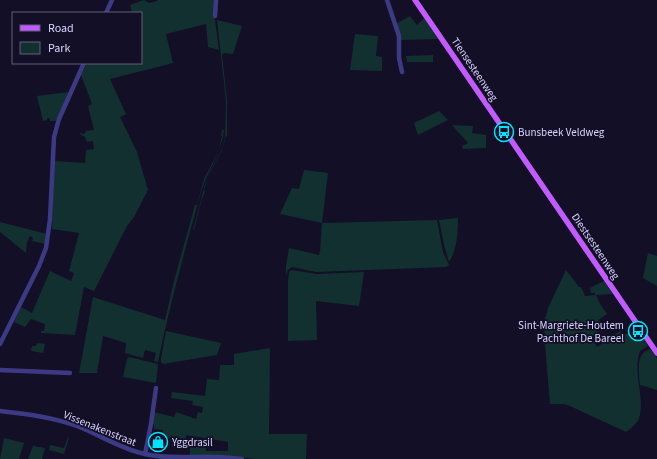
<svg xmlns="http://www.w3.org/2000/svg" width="657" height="459" font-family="'Source Sans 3',sans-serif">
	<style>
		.green { fill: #12302f }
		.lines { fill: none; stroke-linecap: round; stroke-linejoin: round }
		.minor { stroke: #3d3a85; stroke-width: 4.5 }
		.major { stroke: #c25bff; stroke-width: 5.5 }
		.labels { text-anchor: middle; stroke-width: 3.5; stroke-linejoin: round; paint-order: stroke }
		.street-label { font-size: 11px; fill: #d9d4ff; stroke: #130f26 }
		.poi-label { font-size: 11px; fill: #d9d4ff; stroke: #130f26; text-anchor: start }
	</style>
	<rect width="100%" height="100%" fill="#130f26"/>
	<g class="green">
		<polygon points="144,0 149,3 157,1 157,0 214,0 214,13 219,50 208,47 206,24 166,34 173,63 110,79 126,114 120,117 137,152 148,190 134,217 127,226 94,291 84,287 75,335 41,333 41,331 44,331 45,324 31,319 25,327 14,322 21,307 32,313 50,271 71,281 74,273 69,271 79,233 52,229 54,161 85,163 86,150 94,149 93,141 87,142 85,137 80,134 80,133 84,134 86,131 94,130 88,106 92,104 81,75 87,63 141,63 141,13 132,13 130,5"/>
		<polygon points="410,16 417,25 424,18 438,39 400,40 396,24"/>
		<polygon points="217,20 242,26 233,54 224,53 222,55 227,100 227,136 226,136 222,150 208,177 204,191 205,191 203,197 202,198 194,230 193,230 205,185 210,172 222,149 225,138 226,101"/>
		<polygon points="355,34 378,36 376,56 382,57 382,71 350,70"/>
		<polygon points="433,55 433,62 407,62 406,56"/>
		<polygon points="69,92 56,121 50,121 50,118 47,118 47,120 43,121 37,96"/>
		<polygon points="439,111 448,120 418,135 414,123"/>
		<polygon points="452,125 473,126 472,133 486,135 486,148 463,149 462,146 468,143"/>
		<path d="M222 130H224C221 154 208 169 201 192 185 249 170 304 158 362L154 361 156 353 145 350 143 358 125 353 126 343 103 336 97 373H79L93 297 165 320 174 281 195 205H197L204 179 219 150 222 136H221Z"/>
		<polygon points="304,170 328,173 322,223 437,220 443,252 449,265 446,267 316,272 292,267 288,270 286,275 286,266 289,248 319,255 320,251 322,223 280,214 292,188 299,189"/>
		<path d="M458 218C458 232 457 250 449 262L444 245 439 220Z"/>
		<polygon points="0,222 47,234 45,244 32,241 33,238 30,236 27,242 26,253 0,232"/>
		<polygon points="648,253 657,256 657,286 643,278"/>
		<polygon points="291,270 317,274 364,272 359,306 316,301 317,340 288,341 288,281 289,272"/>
		<path d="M566 270 579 287H581L585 296 595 295V293H591L590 288 604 281 613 294 596 295 600 304 607 314 598 320 600 323 596 326 599 332 591 337 597 347 620 331 623 336 629 332 632 337 639 332 648 346 640 351C632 372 646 401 639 418 637 424 631 428 626 432L570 406 564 404H550L545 344 544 323 548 308Z"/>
		<polygon points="166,331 221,343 217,355 163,364 161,362 161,358"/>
		<polygon points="37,343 45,344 43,353 31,351 32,346 36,346"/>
		<polygon points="270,348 269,434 307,434 306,459 256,459 219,455 190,455 190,445 206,445 206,451 228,451 228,442 186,435 185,444 175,445 175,447 172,447 173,438 162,437 163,430 154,429 154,424 152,423 154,412 174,417 176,412 196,419 198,412 202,413 203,407 192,405 193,401 171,398 172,392 205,396 207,379 219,380 220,365 234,365 234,354"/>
		<path d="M650 349 657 358V390L640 385C639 372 635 353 650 349Z"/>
		<polygon points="129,357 158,364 156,383 123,377 127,359"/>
		<polygon points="68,437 69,438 64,454 49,450 50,445 64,448"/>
		<polygon points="4,438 24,443 19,459 0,459"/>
		<polygon points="33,446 45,448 42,459 28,459"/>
	</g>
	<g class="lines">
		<g class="minor">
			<polyline points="387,0 399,36 399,58 402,72"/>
			<polyline points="106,13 112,0"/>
			<polyline points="215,16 216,0"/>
			<polyline points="0,344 39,266 46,248 50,219 54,137 59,119 84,63"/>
			<polyline points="0,370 70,373"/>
			<path d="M0 411C26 414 52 417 77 426 100 435 121 449 145 454 161 458 176 457 193 457 209 456 225 457 242 459"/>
			<polyline points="145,454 151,424 156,388"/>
		</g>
		<polyline class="major" points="415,0 657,353"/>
	</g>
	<defs>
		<symbol id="bus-ring" viewBox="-11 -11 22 22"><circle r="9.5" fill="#130f26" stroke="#00e5ff" stroke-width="1.5"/><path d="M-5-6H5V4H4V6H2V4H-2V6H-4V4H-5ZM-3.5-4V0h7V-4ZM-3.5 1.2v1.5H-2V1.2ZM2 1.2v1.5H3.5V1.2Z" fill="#00e5ff"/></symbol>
		<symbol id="shop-ring" viewBox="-11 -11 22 22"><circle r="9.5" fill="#130f26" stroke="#00e5ff" stroke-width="1.5"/><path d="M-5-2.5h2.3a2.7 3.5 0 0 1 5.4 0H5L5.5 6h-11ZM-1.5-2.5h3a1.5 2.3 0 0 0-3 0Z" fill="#00e5ff"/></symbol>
	</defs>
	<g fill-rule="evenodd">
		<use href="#bus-ring" x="493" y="121" width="22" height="22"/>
		<use href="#bus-ring" x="627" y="320" width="22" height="22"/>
		<use href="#shop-ring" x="147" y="431" width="22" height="22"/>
	</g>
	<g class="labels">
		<g class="street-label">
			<text transform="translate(475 69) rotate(56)" y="4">Tiensesteenweg</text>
			<text transform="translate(596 246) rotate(56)" y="4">Diestsesteenweg</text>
			<text transform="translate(100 428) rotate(22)" y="4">Vissenakenstraat</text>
		</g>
		<g class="poi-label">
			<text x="518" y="136">Bunsbeek Veldweg</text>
			<text x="624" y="329" text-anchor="end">Sint-Margriete-Houtem<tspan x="624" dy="13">Pachthof De Bareel</tspan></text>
			<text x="172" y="446">Yggdrasil</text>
		</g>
	</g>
	<rect x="12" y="12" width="130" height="52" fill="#130f26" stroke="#625e7d"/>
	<rect x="20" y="25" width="20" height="6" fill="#c25bff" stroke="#625e7d"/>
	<text x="48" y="32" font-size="12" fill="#d9d4ff">Road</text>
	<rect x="20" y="42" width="20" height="12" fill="#12302f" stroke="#625e7d"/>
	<text x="48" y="52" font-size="12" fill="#d9d4ff">Park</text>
</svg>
